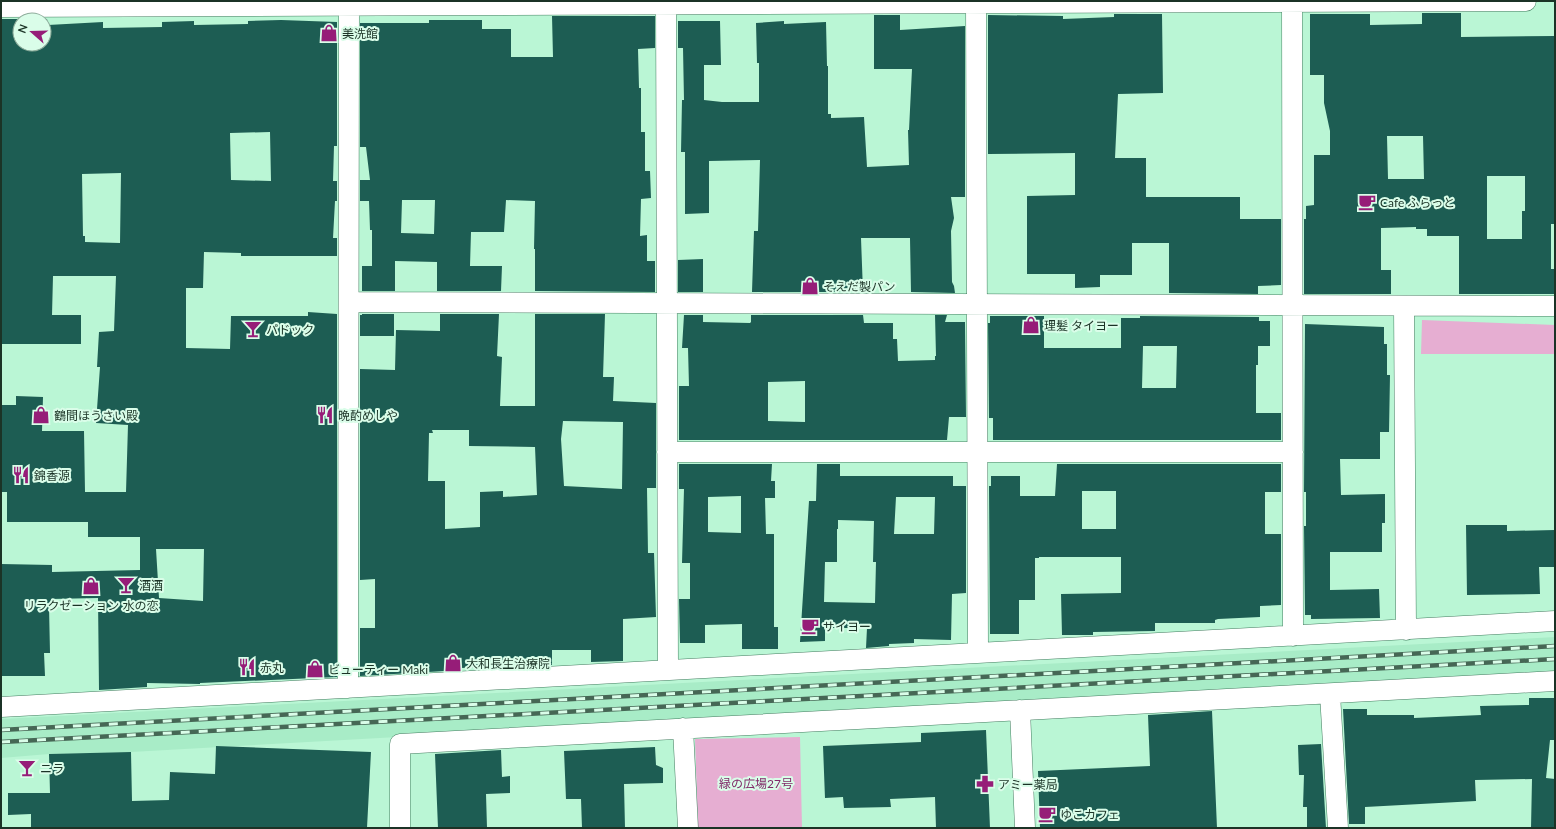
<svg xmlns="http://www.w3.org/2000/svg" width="1556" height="829" font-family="Lato,'Noto Sans JP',sans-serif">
  <rect width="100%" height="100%" fill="#baf6d5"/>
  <path fill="#a8ecc7" d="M1555,637V672L131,752L49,754L1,758V719Z"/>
  <path fill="#e6aed2" d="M1422,320L1555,325V354H1421Z
    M800,737L802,828H698L695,739Z"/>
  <path fill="#1d5d53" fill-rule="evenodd" d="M1422,13H1461V37L1555,36V224H1551V269H1555V294H1459V236H1427V229H1416V227L1381,228V270H1391V294H1304V219H1306V206L1314,205V155H1330V131L1324,103V75H1310V14H1370V25L1422,24ZM1387,136H1423L1424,179H1388ZM1487,176H1525V211H1522V239H1487Z
    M1114,14H1162L1163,93L1118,94L1115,158H1146V197H1240V219H1281V285L1258,286V294L1169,293V243H1132V275H1100V287L1075,288V274H1027V196L1075,195V153L988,154V15L1063,16V19L1114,17Z
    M874,15H900V30L965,26V197H951L954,218L951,231L952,282L954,286L955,293L911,292L910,238H861L863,292H752L754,231H758L760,160L709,161V213L685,214V152H681L682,100H684L683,48H678V21H720L721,65H704V100L722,102H759V63H757L756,23L784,21V24L826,22L827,66H828V114H831V118L864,117L867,167L909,165L908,130H909L912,69H874Z
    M552,16H655V48L638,49L639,88H641V132H645V171H650L651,198L641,199L640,236L647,235V261H655V292L535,291V249H534L535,201L506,200L504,232H471L470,266H502L501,291H437V262L395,261V291H362V266H372V230H370L369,201H360V180H370L366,147H360V23H429V20H482V29H511V57H553ZM402,200H435L434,234L401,233Z
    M1,19H47L48,25L103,22V28L162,27V22L194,21V25L248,24V21L281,20L337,22V146H334L333,181H337V201H335L333,238H337V256H241V253L204,252L203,288H186V348L230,349L231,316H308V312L337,314V677L200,683V684L147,683V687L99,690L98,598L51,599V606H49L50,653H44L45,676H1V564L52,565V572L140,570V537H88V522H7V492H1V405H16V396L43,397L42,431H84L85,492H126L128,425L96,423L100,367H97L99,332L114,331L116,276H53L52,315H81V344H1ZM20,20H44V44H20ZM270,132L271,181L231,180L230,133ZM121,173L120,243L85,242V236H83L82,174ZM156,549H204L203,601L159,598Z
    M703,259V292H678V260Z
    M362,314H394V336H360V315H362Z
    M440,314H499L497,356L502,357L500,406H535V314H605L603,377H614L613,401L656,403V488H647L648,553H654L656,617L623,619V661L591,662V650H552V665L502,664V666L462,668V670L360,676V628H375V579L360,580V369L395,370L396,330L440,331ZM563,421L623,422L622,489L564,486L561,439ZM432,430H469V446L535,447L537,495L503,497V491L480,492V527L445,529V481H428L429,433H433Z
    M684,315H703V322L750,323L751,322V315H863L864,323H893V339H897L898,361L935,360V356H936L935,315H947L945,322H965L966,417H949L947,440H679V386H689L688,348H682ZM805,381V422L768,421V382Z
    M990,316H1044V348H1121V318H1140V316L1259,317V321H1270V346H1258V365H1256V413H1281V440H993V418H989L988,323H990ZM1143,346H1177L1176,388H1142Z
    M1305,324L1384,327V344H1387V375H1390L1389,432H1380V459H1340L1341,495L1385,494V523H1382V552H1330V590L1379,589L1380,618L1311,619V615H1305L1304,526H1306V492H1304Z
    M679,464H772L771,481H775V498H765L766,534H774V627H778V649H742V624L705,625V643H680L679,599H690V563H682L684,489H679ZM741,496V533L708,532V497Z
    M817,464H840V476H953V486H966V593L952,594L951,640L914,639V643L889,644V646L866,648L867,628H825V641L800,642L809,501H816ZM896,497H935L934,534H894ZM838,520L874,521L873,562H876L875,603L824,602L825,562H837V529H838Z
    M1057,464H1281V492H1265V534H1281V605L1260,606V617L1218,619L1215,620V623H1155V631L1093,632V635H1062L1061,594L1121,593V557H1039V558H1035V600H1019V634H990L989,486H991V476H1020V496H1055ZM1082,491H1116V529H1082Z
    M1466,525H1507V531L1555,530V567H1539L1540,594L1467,595Z
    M1529,698H1555V740H1550L1546,778L1555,779V828H1531L1532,779L1475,780L1476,801L1365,807V824H1349L1343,709H1367V715H1414V718L1481,715L1480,706L1529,705Z
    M1212,711L1217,828H1040L1038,771L1150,766L1148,715Z
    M986,730L990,828H936L935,797L890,799L891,807L844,808L843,797L825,798L823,746L921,742V733Z
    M1321,744L1326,828H1307V807H1303L1304,775H1299L1298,745Z
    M216,746L371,752L367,828H31V814L8,815V793H50L49,754L131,752L132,801L169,800L170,772L215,774Z
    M655,747L656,765L663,768V783L624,784L625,828H582L581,799H566L564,751Z
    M501,750L502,777L510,776V793L486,794L487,828H438L435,754Z"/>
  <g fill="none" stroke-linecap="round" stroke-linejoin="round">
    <g stroke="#457e61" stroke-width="21">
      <path id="minor" d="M666,1L668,669
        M976,1L978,653
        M1292,1L1293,636
        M1,7L1526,1
        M349,302L1555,306
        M1404,306L1406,630
        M667,452H1293
        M348,688L349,1
        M1330,694L1338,828
        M1,707L1555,621
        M1020,710L1025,828
        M683,728L688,828
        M400,828V744L1555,681"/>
    </g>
    <use href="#minor" stroke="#fff" stroke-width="20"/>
    <g stroke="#466755" stroke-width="4.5">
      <path id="rail" d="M1,730L1555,646
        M1,742L1555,659"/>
    </g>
    <use href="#rail" stroke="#dafde9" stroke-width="3" stroke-dasharray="9" stroke-linecap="butt"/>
  </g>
  <defs>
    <g id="shop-bare" transform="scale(1.38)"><path d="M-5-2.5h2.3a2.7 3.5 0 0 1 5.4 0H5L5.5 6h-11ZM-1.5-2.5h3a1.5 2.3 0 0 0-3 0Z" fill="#961d78" stroke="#dafde9" stroke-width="2.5" paint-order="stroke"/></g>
    <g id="cafe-bare" transform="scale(1.38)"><path d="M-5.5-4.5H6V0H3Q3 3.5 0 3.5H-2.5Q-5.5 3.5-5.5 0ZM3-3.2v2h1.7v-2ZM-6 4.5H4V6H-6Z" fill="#961d78" stroke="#dafde9" stroke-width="2.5" paint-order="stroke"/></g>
    <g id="bar-bare" transform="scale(1.38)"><path d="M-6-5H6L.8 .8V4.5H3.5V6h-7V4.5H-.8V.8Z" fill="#961d78" stroke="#dafde9" stroke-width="2.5" paint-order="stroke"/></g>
    <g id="restaurant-bare" transform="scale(1.38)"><path d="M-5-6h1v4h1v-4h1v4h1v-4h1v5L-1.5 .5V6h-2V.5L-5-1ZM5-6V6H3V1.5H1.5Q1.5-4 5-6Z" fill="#961d78" stroke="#dafde9" stroke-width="2.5" paint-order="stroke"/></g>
    <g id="pharmacy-bare" transform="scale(1.38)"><path d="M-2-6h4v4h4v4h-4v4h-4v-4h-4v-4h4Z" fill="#961d78" stroke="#dafde9" stroke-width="2.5" paint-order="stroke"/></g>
  </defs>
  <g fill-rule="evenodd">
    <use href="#shop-bare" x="329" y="33"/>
    <use href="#cafe-bare" x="1367" y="202"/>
    <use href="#shop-bare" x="810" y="286"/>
    <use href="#shop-bare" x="1031" y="325"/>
    <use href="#bar-bare" x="253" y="329"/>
    <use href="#shop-bare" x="41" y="415"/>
    <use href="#restaurant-bare" x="325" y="415"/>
    <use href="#restaurant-bare" x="21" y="475"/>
    <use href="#bar-bare" x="126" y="585"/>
    <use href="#shop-bare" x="91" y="586"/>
    <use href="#cafe-bare" x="810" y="626"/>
    <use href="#shop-bare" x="453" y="663"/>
    <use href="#restaurant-bare" x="247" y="667"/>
    <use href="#shop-bare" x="315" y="669"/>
    <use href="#bar-bare" x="27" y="768"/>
    <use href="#pharmacy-bare" x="985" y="784"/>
    <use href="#cafe-bare" x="1047" y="814"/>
  </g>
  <g text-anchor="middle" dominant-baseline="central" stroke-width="4" stroke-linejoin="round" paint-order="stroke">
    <g font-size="12" fill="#1b3326" stroke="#dafde9" text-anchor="start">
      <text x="342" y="33">美洗館</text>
      <text x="1380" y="202">Cafe ふらっと</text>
      <text x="823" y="286">そえだ製パン</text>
      <text x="1044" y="325">理髪 タイヨー</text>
      <text x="266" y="329">パドック</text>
      <text x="54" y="415">鶴間ほうさい殿</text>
      <text x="338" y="415">晩酌めしや</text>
      <text x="34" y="475">錦香源</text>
      <text x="139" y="585">酒酒</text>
      <text x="91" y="605" text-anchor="middle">リラクゼーション 水の恋</text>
      <text x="823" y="626">サイヨー</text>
      <text x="466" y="663">大和長生治療院</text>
      <text x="260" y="667">赤丸</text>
      <text x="328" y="669">ビューティー Maki</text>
      <text x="40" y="768">ニラ</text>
      <text x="998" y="784">アミー薬局</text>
      <text x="1060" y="814">ゆこカフェ</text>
    </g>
    <g font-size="12" fill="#812a69" stroke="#dafde9">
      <text x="756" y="783">緑の広場27号</text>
    </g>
  </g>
  <rect width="1556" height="829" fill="none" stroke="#1b3326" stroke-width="4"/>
  <g transform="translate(32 32) rotate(290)"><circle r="19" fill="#dafde9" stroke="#8eac9b"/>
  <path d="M0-3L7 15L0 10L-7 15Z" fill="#961d78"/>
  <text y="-6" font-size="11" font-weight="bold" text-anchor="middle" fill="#1b3326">N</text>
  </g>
</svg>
